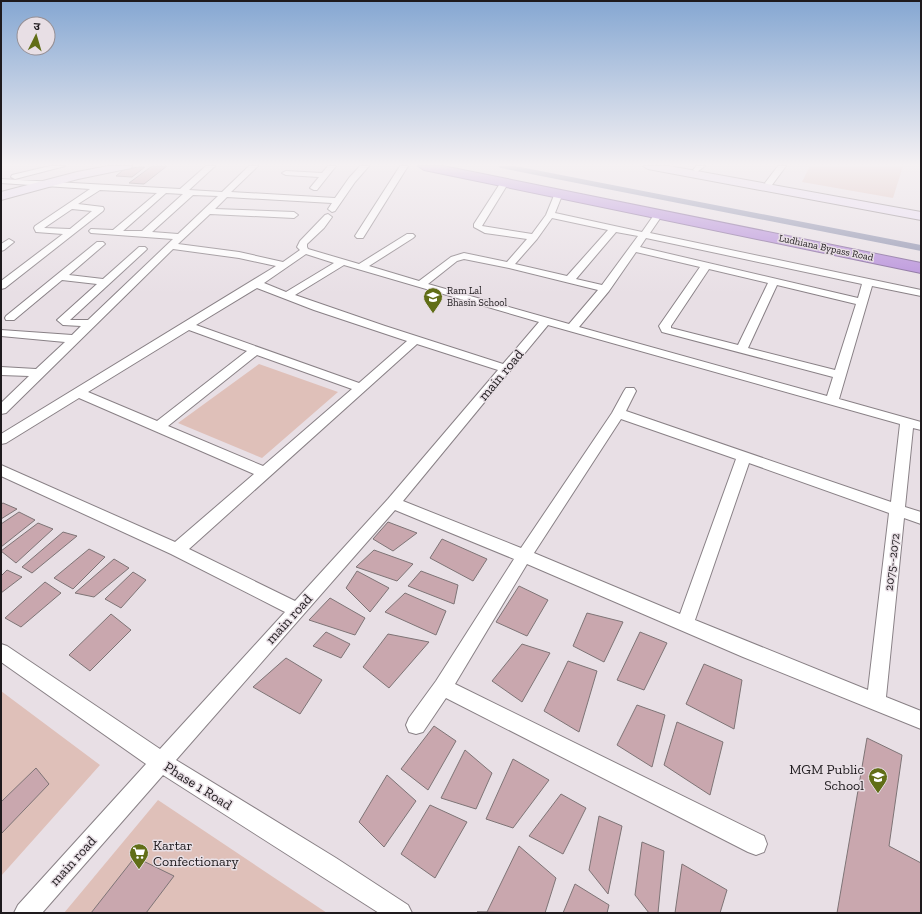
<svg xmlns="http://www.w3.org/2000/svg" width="922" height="914" font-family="'Zilla Slab','Noto Sans Devanagari',serif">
  <rect width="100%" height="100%" fill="#e8dfe5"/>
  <path fill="#dfc0b9" d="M810,166H903L893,198L802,182Z
    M259,364L338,392L262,458L178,423Z
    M1,691L100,765L1,876Z
    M158,800L327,913H64Z"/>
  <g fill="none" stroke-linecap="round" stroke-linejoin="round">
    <path fill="#9194b0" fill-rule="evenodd" d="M497,166H515L921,245V251L501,168Z"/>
  </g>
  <path fill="#c9a7ae" stroke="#7e7476" d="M152,166H167L144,184L129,183Z
    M138,167H145L132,177L116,176L123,170Z
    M3,503L17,509L1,519V504Z
    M19,512L35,520L1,547V524Z
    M388,522L417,533L393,551L373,539Z
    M38,523L53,529L16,563L1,551Z
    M63,532L77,536L32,573L22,567Z
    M442,539L487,559L473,581L430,558Z
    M89,549L105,557L73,589L54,578Z
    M374,550L413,564L397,581L356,567Z
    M114,559L129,568L94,597L75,593Z
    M7,570L22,577L1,593V576Z
    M357,571L389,588L370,612L346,588Z
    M421,571L458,585L454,604L408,586Z
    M133,572L146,580L121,608L105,599Z
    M45,582L61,593L21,627L5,618Z
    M519,586L548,600L527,636L496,622Z
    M405,593L446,611L436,635L385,612Z
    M330,598L365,618L355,635L309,620Z
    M587,613L623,622L604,662L573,646Z
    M111,614L131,630L90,671L69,655Z
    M326,632L350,644L341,658L313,646Z
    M640,632L667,643L644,690L617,680Z
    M388,634L429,642L389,688L363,667Z
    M522,644L550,653L522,702L492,681Z
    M286,658L322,680L300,714L253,687Z
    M568,661L597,671L579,732L544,711Z
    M704,664L742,680L734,729L686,704Z
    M637,705L665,715L652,767L617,745Z
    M677,722L723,742L710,795L664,765Z
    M434,726L456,741L428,790L401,769Z
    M867,738L902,755L889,846L921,863V913H837Z
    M465,750L492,773L476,809L441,798Z
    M513,759L549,780L513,828L486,819Z
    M36,768L49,784L1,834V802Z
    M387,775L416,801L384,847L359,822Z
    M561,794L586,808L563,854L529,836Z
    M430,805L467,822L435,878L401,854Z
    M599,816L622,826L608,894L589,870Z
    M642,842L664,851L658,913H649L635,895Z
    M519,846L556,878L545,913L477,912H487Z
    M135,857L174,876L146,913H91Z
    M682,864L727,890L720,913H675Z
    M575,884L609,905L607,913H563Z"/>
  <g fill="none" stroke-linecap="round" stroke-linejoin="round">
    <g stroke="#898186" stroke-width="2">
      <path id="street" d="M50,166H65L15,179L11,177L12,175Z
        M206,166H215L189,190L222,192L249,166H258L231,192L335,198L349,178L360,166H369L355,182L335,211L332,212L328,209L332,203L227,197L215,209L294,212L298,215L294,218L210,214L178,244L239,252L283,262L300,250L297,247L300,241L325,215L328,214L332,217L324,228L307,244V247L308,249L359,264L407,234H413L415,236L413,238L369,266L419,281L451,257L464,253L507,262L527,239L485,233L474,227V224L501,182L505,180L509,182L482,226L532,234L546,215L555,193L559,191L563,193L555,213L642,232L656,212L659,211L663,214L650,233L921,290V296L872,286L839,399L921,422V430L913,428L905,507L921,512V524L904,518L886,697L921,711V729L743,657L527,564L455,684L764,836L767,844L764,852L756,855L748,852L446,698L423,732L416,734L409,732L406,725L409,718L436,681L514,559L395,510L176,760L336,858L408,905L412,913H379L163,775L42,913H14L18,905L146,764L1,662V644L7,646L160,749L285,612L171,554L1,476V465L175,542L254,474L79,398L6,443L1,444V434L276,266L239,258L173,249L6,413L1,414V403L29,376L1,375V367L36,369L65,342L1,336V330L72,335L81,326L63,325L57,320L97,284L62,280L14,320H6L5,318L6,316L97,242H103L105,244L69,275L103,279L139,247H145L147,249L145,251L70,320H88L173,239L91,233L89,231L91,229L113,230L157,193L100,190L78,204L103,207L104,209L103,211L5,288L1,289V281L63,234L36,232L34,228L35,226L90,189L1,183V179L180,189ZM166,193L183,194L142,231H123ZM193,195L218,196L178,234L152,232ZM72,209L92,211L70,229L44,228ZM552,218L608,230L567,276L515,264L537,239ZM616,232L638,236L602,285L576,279ZM646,238L862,284L858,298L640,247ZM636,252L700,267L659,326L662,332L833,377L827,396L579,327L609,291ZM306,254L334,263L286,292L264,283ZM464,259L509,268L598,290L569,324L428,284L457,261ZM344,265L539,322L503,364L385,326L295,295ZM709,269L768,283L738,345L671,328V326ZM777,285L856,304L835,370L748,348ZM257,288L314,310L407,341L359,383L196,325ZM548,325L900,424L891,502L626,411L636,391L634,388H626L624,391L612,413L521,548L403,501ZM189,330L247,351L157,421L88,392ZM417,344L498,370L388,499L295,601L189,549ZM257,355L352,389L263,466L168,426ZM621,419L736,459L680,614L534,553ZM749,463L889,513L868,690L695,620Z
        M328,166H336L317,190H314L310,188L319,177L286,175L282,173L286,171L322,173Z
        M400,166H408L363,238H357L355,236Z
        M696,166H705L697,172L693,170Z
        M778,166H786L772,185H766L765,183Z
        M9,239L14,242L4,250L1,251V244Z"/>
    </g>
    <g stroke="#898186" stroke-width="2">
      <path id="secondary" d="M108,166H132L131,168L78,179L1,200V192L77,172Z
        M643,166H669L921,212V220L648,169Z"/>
    </g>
    <g stroke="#816598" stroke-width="2">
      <path id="highway" d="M418,166H443L921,263V273L424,170Z"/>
    </g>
    <use href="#street" fill="#fff" fill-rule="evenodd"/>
    <use href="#secondary" fill="#e9ddf4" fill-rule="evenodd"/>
    <use href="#highway" fill="#b68eda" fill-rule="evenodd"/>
  </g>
  <linearGradient id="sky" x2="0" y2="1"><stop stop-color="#85a7d2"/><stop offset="0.56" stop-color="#f5f1f3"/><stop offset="1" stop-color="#f5f1f3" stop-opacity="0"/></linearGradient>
  <rect width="922" height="294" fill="url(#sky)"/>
  <defs>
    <g id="school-pin" transform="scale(1)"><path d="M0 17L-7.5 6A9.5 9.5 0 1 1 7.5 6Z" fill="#616e17" stroke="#e8dfe5"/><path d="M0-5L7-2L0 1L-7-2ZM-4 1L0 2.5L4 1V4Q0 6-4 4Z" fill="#fff"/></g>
    <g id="supermarket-pin" transform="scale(1)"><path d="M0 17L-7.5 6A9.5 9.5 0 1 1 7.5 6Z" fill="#616e17" stroke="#e8dfe5"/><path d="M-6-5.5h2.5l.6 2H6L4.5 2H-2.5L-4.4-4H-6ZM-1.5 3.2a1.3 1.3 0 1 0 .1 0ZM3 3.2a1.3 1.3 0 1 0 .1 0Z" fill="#fff"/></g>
  </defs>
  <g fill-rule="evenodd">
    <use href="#school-pin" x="433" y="297"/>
    <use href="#school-pin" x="878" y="777"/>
    <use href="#supermarket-pin" x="139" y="853"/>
  </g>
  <g text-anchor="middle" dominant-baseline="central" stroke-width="3" stroke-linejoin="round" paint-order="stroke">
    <g font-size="10" fill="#1e1a1d" stroke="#e8dfe5">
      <text transform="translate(826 248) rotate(12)">Ludhiana Bypass Road</text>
    </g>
    <g font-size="10" fill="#1e1a1d" stroke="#e8dfe5" text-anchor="start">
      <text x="447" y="291">Ram Lal<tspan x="447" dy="12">Bhasin School</tspan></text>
    </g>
    <g font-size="12" fill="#1e1a1d" stroke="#e8dfe5">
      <text transform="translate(892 562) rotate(-83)">2075--2072</text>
    </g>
    <g font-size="14" fill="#1e1a1d" stroke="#e8dfe5">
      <text transform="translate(501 375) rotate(-50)">main road</text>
      <text transform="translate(289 619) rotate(-48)">main road</text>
      <text transform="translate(198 786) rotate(32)">Phase 1 Road</text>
      <text transform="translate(73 861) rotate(-48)">main road</text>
    </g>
    <g font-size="14" fill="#1e1a1d" stroke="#e8dfe5" text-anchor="end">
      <text x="864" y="769">MGM Public<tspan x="864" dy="16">School</tspan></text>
      <text x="153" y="845" text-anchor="start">Kartar<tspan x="153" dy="16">Confectionary</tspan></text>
    </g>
  </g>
  <rect width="922" height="914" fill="none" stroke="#1e1a1d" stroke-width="4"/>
  <g transform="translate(36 36) rotate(5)"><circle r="19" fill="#e8dfe5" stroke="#979095"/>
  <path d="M0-3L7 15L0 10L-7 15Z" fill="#616e17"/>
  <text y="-6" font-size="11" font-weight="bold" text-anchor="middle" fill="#1e1a1d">उ</text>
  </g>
</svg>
